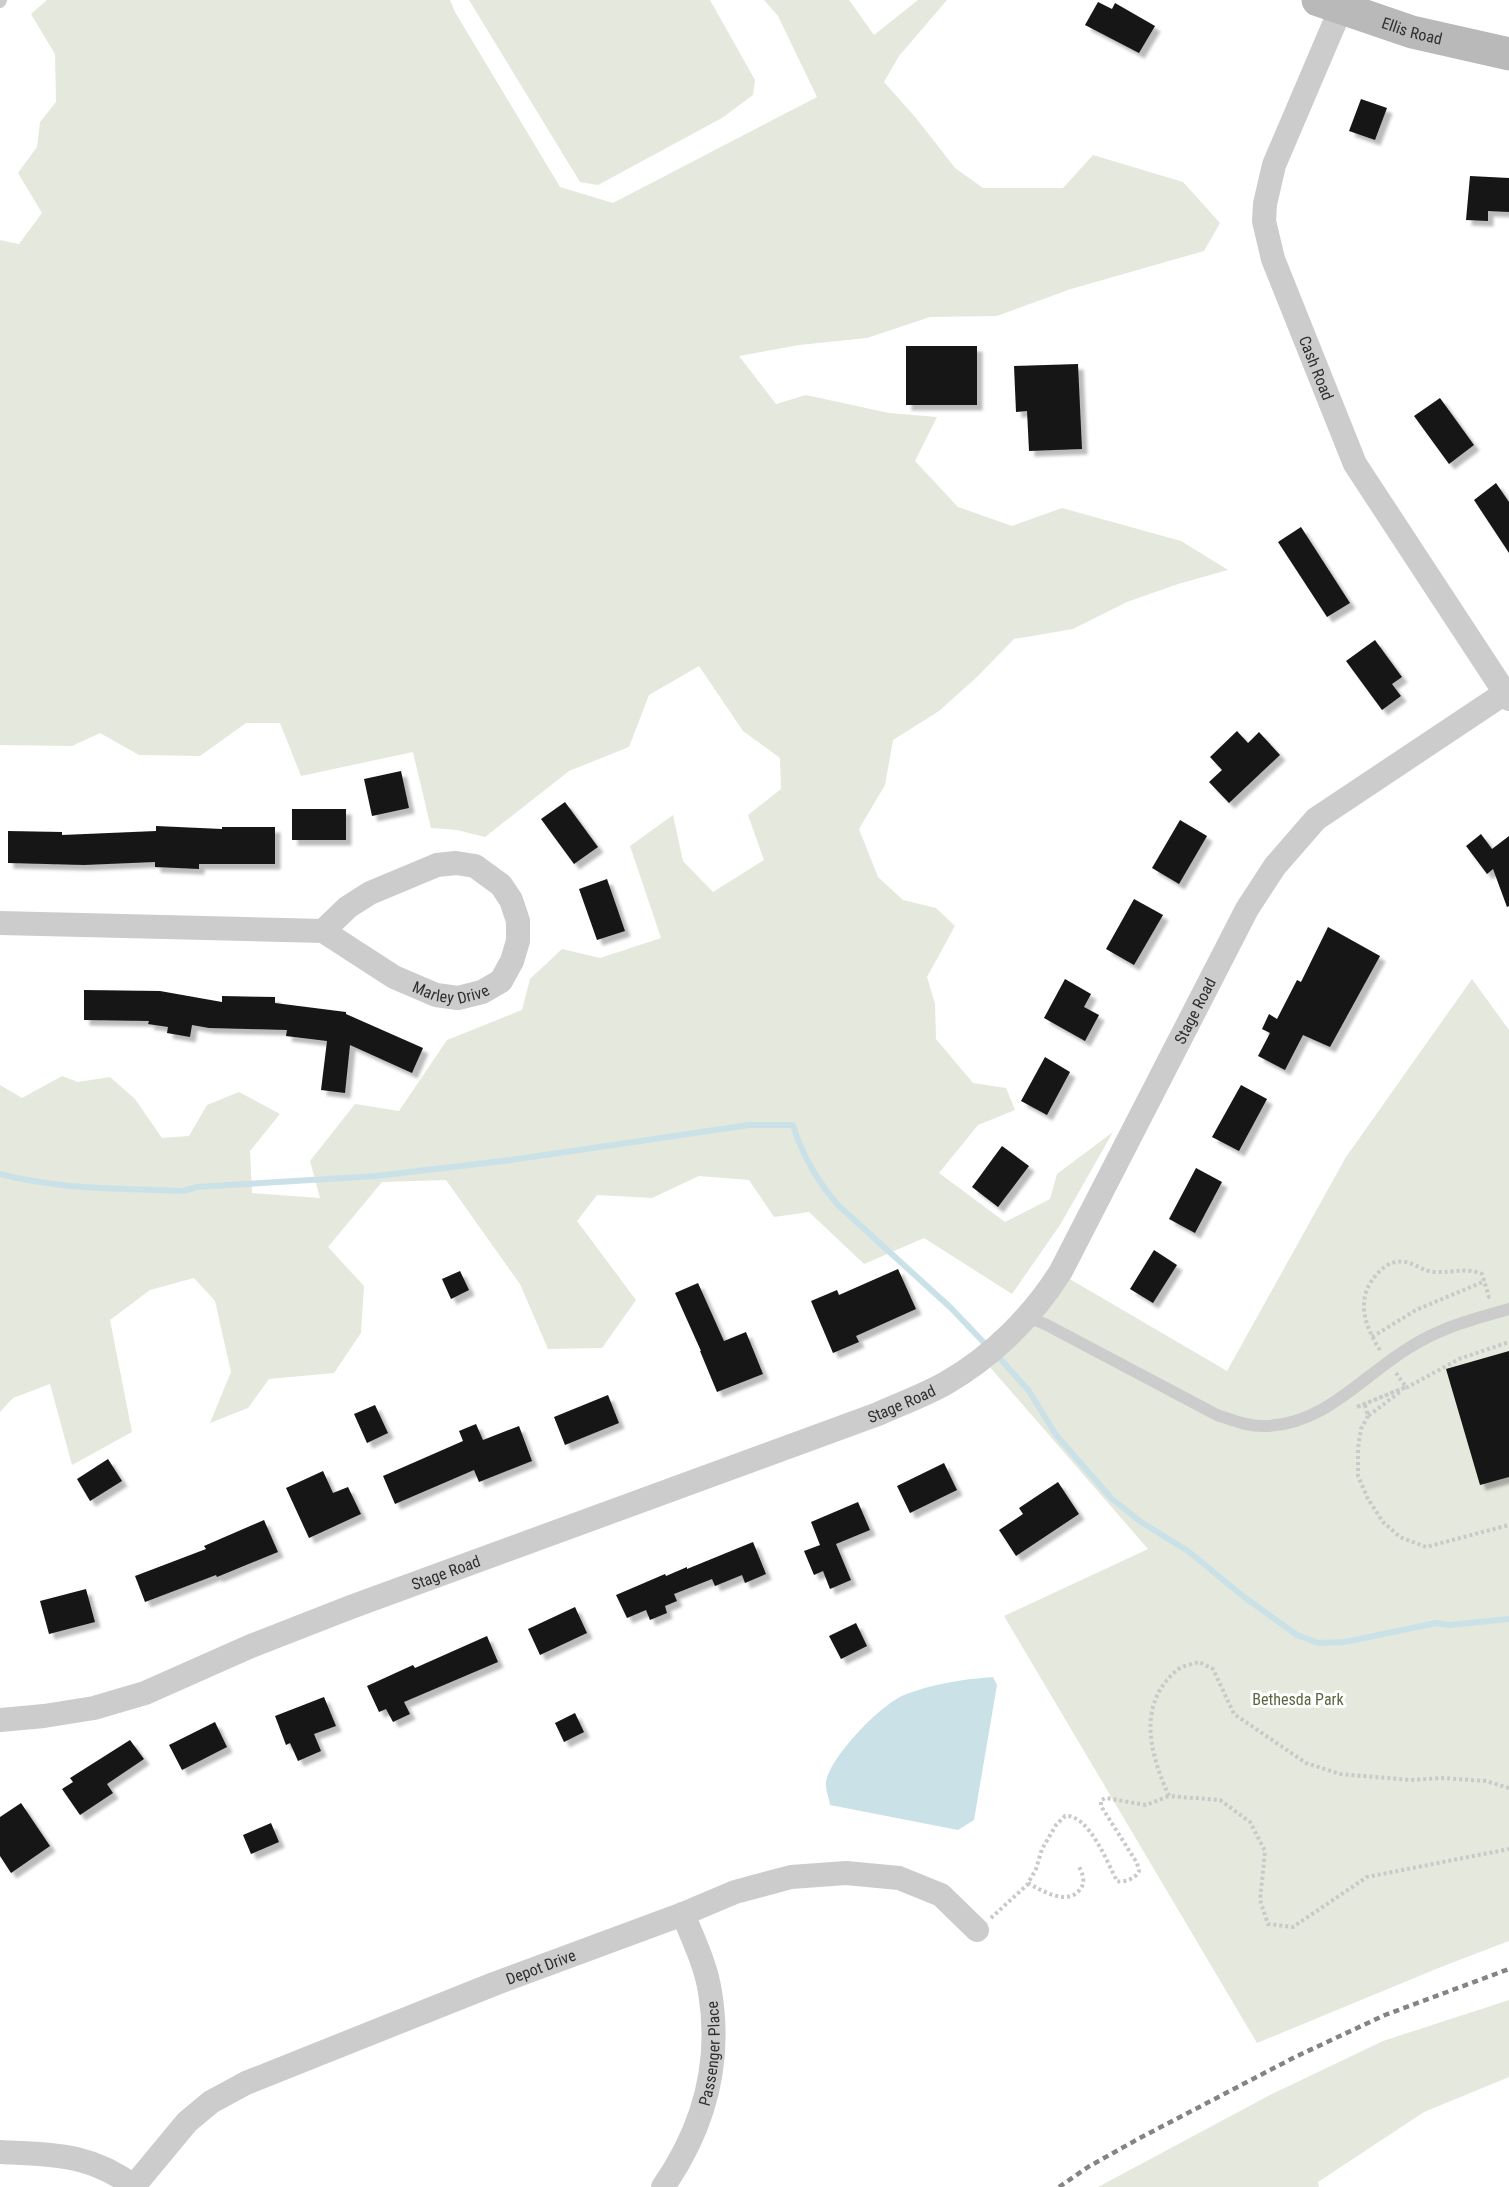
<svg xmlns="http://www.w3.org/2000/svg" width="1509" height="2187" font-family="'Roboto Condensed',sans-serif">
  <defs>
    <filter id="shadow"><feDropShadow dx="5.5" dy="5.5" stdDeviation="1.5" flood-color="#0004"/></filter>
  </defs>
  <rect width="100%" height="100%" fill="#fff"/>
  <path fill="#e5e8dc" d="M47,0H450L455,12L560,187L613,203L817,97L778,16L764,0H849L874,35L918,0H947L899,56L884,82L916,118L955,168L983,188H1063L1093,155L1183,182L1220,223L1204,251L1071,289L997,316L930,317L867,338L799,345L739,356L776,404L806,395L889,413L937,417L915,461L958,507L1012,526L1062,508L1181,541L1228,570L1178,584L1127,602L1073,629L1014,639L978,676L939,711L893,740L885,785L859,829L878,877L903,900L936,908L955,926L927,977L935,1004L936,1039L973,1083L1006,1088L1015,1110L978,1125L939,1173L1005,1222L1050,1199L1057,1174L1113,1132L1060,1225L1012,1294L924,1238L864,1264L809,1212L774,1217L749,1180L699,1176L652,1198L597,1195L577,1221L636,1300L602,1348L548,1349L520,1284L446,1180L382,1182L328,1247L364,1286L361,1333L334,1373L269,1379L248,1408L210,1423L231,1372L215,1301L194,1278L150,1290L110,1320L132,1432L72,1465L50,1384L13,1398L0,1412V1085L22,1098L62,1076L78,1082L110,1077L135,1099L162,1138L189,1136L207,1105L239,1092L280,1114L250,1151L252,1193L320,1198L310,1161L355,1104L399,1111L447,1040L522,1010L530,979L562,949L600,958L661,938L630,846L673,815L683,861L713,892L764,860L748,815L781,789L780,758L743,731L699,666L649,695L629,747L569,771L485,837L457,830L431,828L413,752L301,776L280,723H246L200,756L139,755L100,733L72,746L0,745V240L19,244L42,213L18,173L37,147L40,122L56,102L55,54L31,14Z
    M469,0H710L755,80L753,95L722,118L598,185L580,182Z
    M1472,979L1509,1030V1941L1441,1967L1257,2043L1004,1616L1148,1549L989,1366L1068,1278L1227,1371L1346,1157Z
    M1509,2000V2077L1424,2112L1318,2182L1319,2187H1098L1270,2095L1383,2041Z"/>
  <path fill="#cae2e7" d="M993,1677L997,1685L974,1820L958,1830L830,1805C829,1798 825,1789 826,1782C830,1757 880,1705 904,1695C932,1684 963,1679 993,1677Z"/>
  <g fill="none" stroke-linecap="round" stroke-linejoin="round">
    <path stroke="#cae2e7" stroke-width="6" d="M0,1174C60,1190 121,1188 183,1191L197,1187L376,1176L511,1160L749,1125H793C801,1153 819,1184 839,1206L951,1308L988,1347
      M996,1354L1029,1391L1056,1435L1112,1499L1141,1522L1188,1551L1244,1597L1297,1635L1318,1643L1345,1642L1436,1623L1449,1625L1509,1619"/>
  </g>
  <path fill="#161616" filter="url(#shadow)" d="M1098,2L1112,9L1115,3L1155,26L1139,53L1085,25Z
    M1361,99L1387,108L1375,140L1349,131Z
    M1470,176L1509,178V212L1488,211V221L1466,220Z
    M906,346H977V405H906Z
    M1078,364L1082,449L1029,451L1027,411L1016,412L1014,366Z
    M1440,398L1474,445L1449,464L1414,416Z
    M1496,483L1509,502V553L1474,500Z
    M1301,527L1350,603L1327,617L1278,542Z
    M1375,640L1402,677L1392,684L1401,696L1382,710L1346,661Z
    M1237,731L1248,743L1259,732L1280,755L1229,803L1209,782L1222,770L1210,757Z
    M401,771L409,808L372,816L364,779Z
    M565,802L598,847L574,864L541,819Z
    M292,809H346V840H292Z
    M1180,820L1207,836L1179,884L1152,868Z
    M156,826L222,829V827H275V864H199V869L155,867V862L84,865L8,863V831L62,832V835L156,831Z
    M1481,834L1492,849L1509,836V906L1507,907L1493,869L1487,874L1466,846Z
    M607,879L625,931L597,940L579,889Z
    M1134,899L1163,915L1134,965L1106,949Z
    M1328,927L1380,956L1330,1047L1303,1035L1285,1070L1258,1056L1270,1033L1262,1029L1269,1014L1277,1019L1297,980L1301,982Z
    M1065,979L1091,994L1084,1007L1099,1015L1085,1041L1044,1018Z
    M84,990L160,991L222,1002V996L275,997V1003L346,1012V1014L423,1048L412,1073L350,1045L345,1093L321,1090L327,1041L286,1036L287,1030L209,1028L192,1025L190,1037L167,1033L168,1027L148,1024L149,1021L84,1020Z
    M1045,1057L1070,1072L1047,1115L1021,1101Z
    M1241,1085L1267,1099L1239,1151L1212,1137Z
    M1002,1146L1029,1166L998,1207L972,1187Z
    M1196,1168L1222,1182L1195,1233L1169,1219Z
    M1154,1250L1177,1265L1153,1303L1130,1289Z
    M898,1269L916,1309L856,1336L859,1342L833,1353L811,1301L837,1290L839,1295Z
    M460,1271L469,1290L451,1299L442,1279Z
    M698,1283L724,1341L746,1332L763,1374L717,1392L700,1351H701L675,1293Z
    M1509,1351V1477L1480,1485L1446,1369Z
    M608,1395L619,1423L565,1445L554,1417Z
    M375,1405L388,1433L367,1443L354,1414Z
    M476,1424L483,1440L519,1426L532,1461L479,1482L474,1470L395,1504L383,1476L463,1441L459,1431Z
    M108,1459L122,1481L90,1501L77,1479Z
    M944,1463L957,1490L910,1513L897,1486Z
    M323,1471L333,1493L348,1487L361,1514L309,1538L286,1488Z
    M1058,1482L1079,1514L1016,1556L999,1530L1023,1514L1019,1508Z
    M858,1502L870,1530L836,1544L851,1580L830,1589L823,1571L814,1575L804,1551L820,1545L811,1522Z
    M264,1520L278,1552L217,1577L216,1575L145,1602L135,1576L206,1549L204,1546Z
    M753,1542L766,1574L745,1583L742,1575L715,1586L712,1579L674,1594L677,1601L665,1606L667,1613L650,1620L646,1610L627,1618L616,1595L665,1574L666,1576L687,1567V1569Z
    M86,1589L95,1622L49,1634L40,1601Z
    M575,1607L587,1633L540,1655L528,1629Z
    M856,1623L867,1646L841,1659L829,1636Z
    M487,1636L498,1662L404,1702L410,1714L393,1722L386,1709L379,1712L367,1686L413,1665L415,1668Z
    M324,1697L336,1726L314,1734L321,1751L298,1761L290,1743L286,1745L275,1716Z
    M575,1713L584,1732L564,1742L555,1723Z
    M215,1722L227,1747L182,1770L169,1745Z
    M130,1740L144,1759L107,1784L113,1793L80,1815L62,1789L73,1782L70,1778Z
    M21,1803L50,1846L11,1873L0,1856V1817Z
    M271,1823L279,1842L251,1854L243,1835Z"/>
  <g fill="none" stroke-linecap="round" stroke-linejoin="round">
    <path stroke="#c9c9c9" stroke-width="4" stroke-dasharray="3 3" stroke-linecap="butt" d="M1372,1337L1416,1310L1485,1281
      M1380,1350C1364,1325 1355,1298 1377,1274C1382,1268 1389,1263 1396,1262C1411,1259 1422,1272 1436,1272C1454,1273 1464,1267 1482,1274L1489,1297H1492
      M1396,1373L1406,1387
      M1406,1388L1459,1359L1509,1342
      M1365,1405L1368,1416L1400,1392
      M1357,1407L1406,1387L1357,1407
      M1368,1416L1361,1429L1358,1448V1476L1368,1499L1383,1522L1400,1537L1426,1547L1509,1525
      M1509,1788L1486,1781L1442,1778L1411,1780L1340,1774L1306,1763L1234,1714L1213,1669L1199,1662C1192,1664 1182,1666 1177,1670C1136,1705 1150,1754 1169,1796L1220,1800L1250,1822L1265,1851L1260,1900L1268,1924L1293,1927L1367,1877L1509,1849
      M1028,1883C1042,1891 1069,1907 1081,1888C1086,1881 1082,1872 1078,1865
      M991,1918L1027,1885L1036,1869L1042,1849L1056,1825L1065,1816C1089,1814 1108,1864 1117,1881C1125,1883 1136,1878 1139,1871L1137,1863L1101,1806V1800L1106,1798L1146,1805L1169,1796"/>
    <path stroke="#ccc" stroke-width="12" d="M0,2L1,0
      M1027,1317L1045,1324L1217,1415C1232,1420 1249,1427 1266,1426C1323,1425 1362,1377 1407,1349C1441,1327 1471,1320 1509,1309"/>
    <g stroke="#ccc" stroke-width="24">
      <path id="s1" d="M1341,8L1274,165L1265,204L1264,221L1273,259L1355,464L1509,699"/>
      <path id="s2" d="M0,923L323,931L394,977L436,995L458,998L482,992L501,981L512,961L518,941V921L511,900L501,885L475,866L456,863L437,865L370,893L348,907L323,931"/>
      <path id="s3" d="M0,1720L44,1716L94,1708L145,1693L251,1646L351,1607L878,1414C900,1404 925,1395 946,1383C993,1356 1033,1316 1061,1271L1247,909L1275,866L1316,819L1505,693"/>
      <path d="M0,2152C54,2155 89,2153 135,2187"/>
      <path id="s4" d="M134,2186L187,2122L211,2102L246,2083L494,1984L683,1914L735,1892L791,1877L846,1873L899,1878L941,1895L977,1930"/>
      <path id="s5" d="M663,2187C704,2128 722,2064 710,1992C706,1965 693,1939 683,1914"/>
    </g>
    <path stroke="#b9b9b9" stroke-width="33" id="s6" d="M1318,0L1412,32L1509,54"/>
    <path stroke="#848484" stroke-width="4.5" stroke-dasharray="6 4.5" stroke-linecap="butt" d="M1059,2187L1088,2167L1138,2139L1295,2057L1385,2015L1509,1969"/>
  </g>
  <g text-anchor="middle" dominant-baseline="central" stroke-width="6" stroke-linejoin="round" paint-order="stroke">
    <g font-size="16" fill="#2f2f2f" stroke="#fff">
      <text stroke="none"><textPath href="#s6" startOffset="99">Ellis Road</textPath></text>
      <text stroke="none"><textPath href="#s1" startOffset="384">Cash Road</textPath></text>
      <text stroke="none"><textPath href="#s2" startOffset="468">Marley Drive</textPath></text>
      <text stroke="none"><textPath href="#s3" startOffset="1462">Stage Road</textPath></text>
      <text stroke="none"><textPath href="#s3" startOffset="958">Stage Road</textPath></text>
      <text stroke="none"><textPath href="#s3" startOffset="472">Stage Road</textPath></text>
      <text stroke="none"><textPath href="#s4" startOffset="471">Depot Drive</textPath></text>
      <text stroke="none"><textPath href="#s5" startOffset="144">Passenger Place</textPath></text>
    </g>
    <g font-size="16" fill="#5b6741" stroke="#fff">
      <text x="1298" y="1699">Bethesda Park</text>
    </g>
  </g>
</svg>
